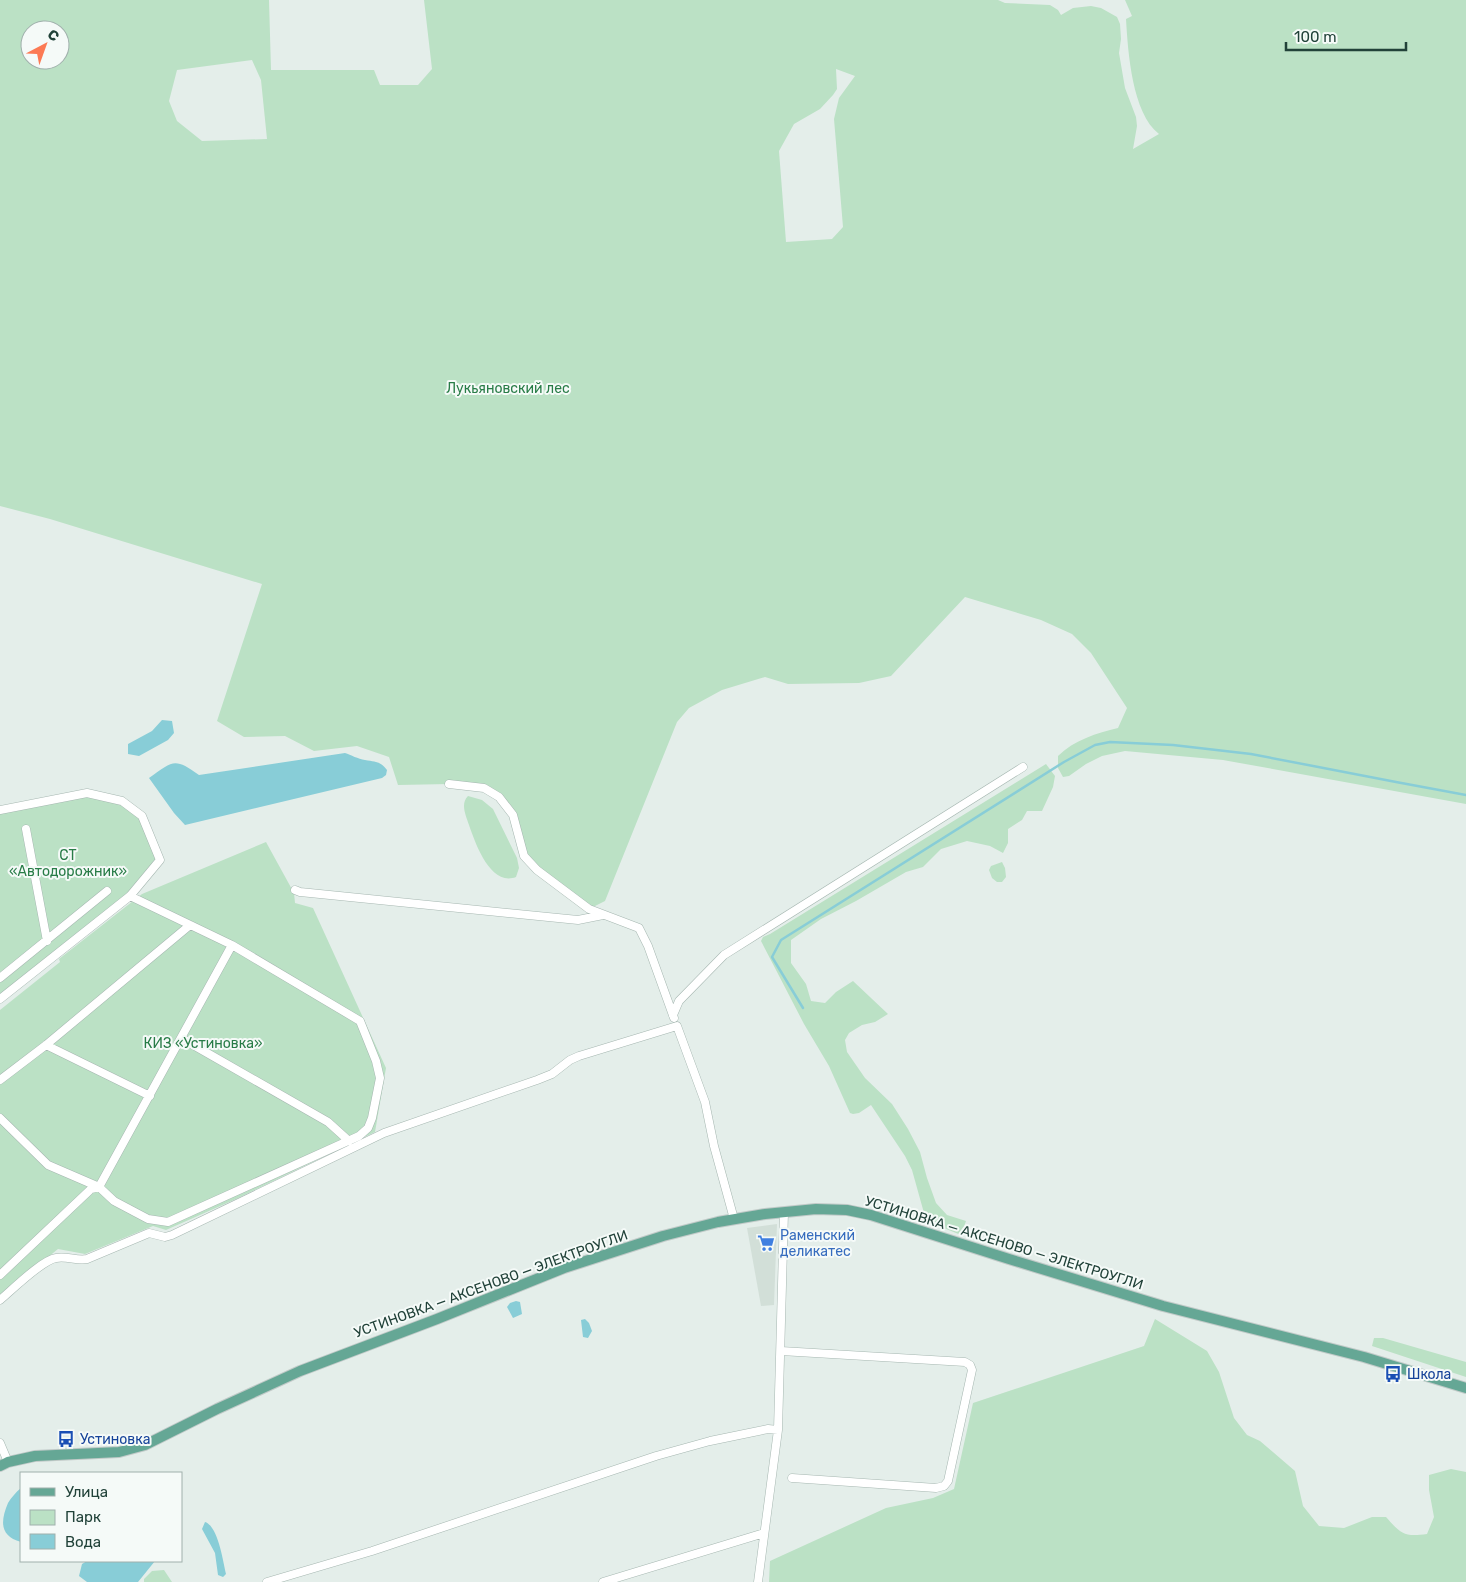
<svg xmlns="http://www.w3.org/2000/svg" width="1466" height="1582" font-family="Rubik,sans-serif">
  <rect width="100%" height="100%" fill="#e4eeea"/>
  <path fill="#d2dfd8" d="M777,1224L774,1305L761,1306L747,1228Z"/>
  <path fill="#bbe1c5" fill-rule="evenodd" d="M0,0H269L271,70H374L380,85H418L432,69L424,0H998L1005,3L1050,5L1058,10L1061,15L1073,8L1091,6L1101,8L1117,17L1120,24L1121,39L1119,53L1125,88L1136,117L1137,126L1133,149L1159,134C1132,113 1128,52 1126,19L1132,16L1125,0H1466V804L1223,760L1125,751L1102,756L1086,764L1069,776L1063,777L1058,768V756C1074,740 1097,733 1118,728L1127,708L1091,653L1072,634L1041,620L965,597L891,676L859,683L788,684L765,677L722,690L689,708L677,722L605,901L589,909L524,856L513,815L484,788L449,784L398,785L389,757L357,746L314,751L285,736L244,737L217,721L262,584L50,519L0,506ZM30,30H60V60H30ZM252,60L261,80L267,139L202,141L177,121L169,101L177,70ZM836,69L855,76L839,98L834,119L843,227L832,239L786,242L779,151L794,124L820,109L833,95L837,89Z
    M1046,764L1055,776L1053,787L1042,811H1027L1022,820L1008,829V843L1003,853L990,846L967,841L941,849L923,867L906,872L856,901L821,919L791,940V963L806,984L811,1001L825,1003L836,992L853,981L888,1014L875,1022L862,1025L849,1033L845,1040L847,1052L865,1078L892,1104L908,1129L920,1152L927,1178L936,1203L947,1215L966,1221L961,1235L929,1222L924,1213L912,1170L905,1156L871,1105L859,1113L853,1114L850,1113L829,1066L804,1024L761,941L763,937L770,934Z
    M87,793L122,801L142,816L160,860L130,896L0,999V811Z
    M468,796L482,800L493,809L517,858L519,868L516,877C490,887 475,842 469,825C467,819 464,812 464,806C464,802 465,799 468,796Z
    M266,842L294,893L295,903L313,908L386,1068L375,1132L236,1199L166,1230L153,1226L85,1254L58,1249L0,1296V1010L60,962L59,959L142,894Z
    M1002,862L1005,868L1006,877L1002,882H997L992,878L989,870L991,866Z
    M1155,1319L1207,1351L1219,1372L1234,1418L1247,1435L1260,1441L1295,1471L1303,1506L1319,1526L1344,1528L1372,1517H1386C1401,1534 1404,1537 1427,1534L1434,1517L1429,1490V1475L1451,1469L1466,1472V1582H769L770,1561L886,1508L933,1498L954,1489L973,1403L1144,1346Z
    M1374,1338H1383L1466,1362V1377L1372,1346Z
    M164,1570L172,1582H144V1579L152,1571Z"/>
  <path fill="#88cdd7" d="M162,720L172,721L174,733L168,740L139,756L128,754V744L152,731Z
    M345,753C351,755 358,759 365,760C376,762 380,761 387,770L386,775L382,778L185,825L174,813L149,778C173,761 174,757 199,775Z
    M516,1301L520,1302L522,1314L513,1318L507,1307L510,1303Z
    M585,1319L589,1323L592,1331L588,1338L583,1337L581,1320Z
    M21,1488V1542C0,1536 0,1522 8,1503C11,1498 16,1492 21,1488Z
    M205,1522C218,1526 223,1561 226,1574L223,1577L218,1575L215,1553L202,1529Z
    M87,1561H155L138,1582H87L79,1576L82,1564Z"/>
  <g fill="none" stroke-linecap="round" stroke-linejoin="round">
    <path stroke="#88cdd7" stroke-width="2.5" d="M803,1008L772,957L781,940L1064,762L1095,745L1110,742L1173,745L1251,754L1396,782L1466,795"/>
    <g stroke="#a6b7b1" stroke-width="9">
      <path id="minor" d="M449,784L484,788L499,797L513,815L524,856L537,870L589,909L639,928L648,946L674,1018
        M0,810L87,793L122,801L142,816L160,860L130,896L0,999
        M26,829L47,941
        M295,890L300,892L578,920L603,915
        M0,978L107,891
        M673,1015L679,1001L724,955L1023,767
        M181,1038L328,1122L349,1141
        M46,1045L150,1096
        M0,1080L46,1045L190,925
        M0,1118L48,1165L99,1187L114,1201L148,1219L168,1222L359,1136L368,1128L372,1118L380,1078L376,1061L360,1021L232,945L130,896
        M0,1275L91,1189L99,1187L232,945
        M0,1300C12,1290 42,1260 56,1258C67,1256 77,1261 87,1259L149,1233L165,1237L172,1235L384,1133L537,1080L552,1074L570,1060L579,1056L677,1026L705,1102L714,1146L734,1219
        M781,1351L965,1362L970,1365L972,1370L948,1481L944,1486L936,1488L792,1478
        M0,1443L8,1462
        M267,1582L372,1551L656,1456L710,1441L768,1429L778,1430
        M603,1582L764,1533
        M758,1582L778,1430L784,1212"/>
    </g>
    <g stroke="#c1cac8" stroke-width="12">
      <path id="major" d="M0,1466L8,1462L35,1456L119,1452L145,1445L217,1409L300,1371L437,1319L564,1268L663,1236L718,1222L765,1214L816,1209L847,1210L871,1215L1009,1259L1163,1306L1364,1357L1466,1388"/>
    </g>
    <use href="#minor" stroke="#fff" stroke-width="8"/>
    <use href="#major" stroke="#65a795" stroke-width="10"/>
  </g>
  <defs>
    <g id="supermarket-bare" transform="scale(1.35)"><path d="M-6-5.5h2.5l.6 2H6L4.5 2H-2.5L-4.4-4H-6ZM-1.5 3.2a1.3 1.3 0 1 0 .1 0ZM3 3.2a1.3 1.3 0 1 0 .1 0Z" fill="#3f7fe0" stroke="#f5faf8" stroke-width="2.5" paint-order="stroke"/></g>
    <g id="bus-bare" transform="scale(1.35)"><path d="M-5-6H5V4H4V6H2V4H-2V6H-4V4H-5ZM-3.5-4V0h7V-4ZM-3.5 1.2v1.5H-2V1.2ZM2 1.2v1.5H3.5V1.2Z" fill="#1a4fb4" stroke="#f5faf8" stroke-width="2.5" paint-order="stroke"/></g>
  </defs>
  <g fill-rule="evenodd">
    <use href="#supermarket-bare" x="766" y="1243"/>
    <use href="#bus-bare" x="1393" y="1374"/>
    <use href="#bus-bare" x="66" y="1439"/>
  </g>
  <g text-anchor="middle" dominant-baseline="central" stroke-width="4" stroke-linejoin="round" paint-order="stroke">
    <g font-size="14" fill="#287c47" stroke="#f5faf8">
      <text x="508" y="388">Лукьяновский лес</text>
      <text x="68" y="855">СТ<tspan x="68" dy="16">«Автодорожник»</tspan></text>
      <text x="203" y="1043">КИЗ «Устиновка»</text>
    </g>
    <g font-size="14" fill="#366cbe" stroke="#f5faf8" text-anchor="start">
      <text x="780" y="1235">Раменский<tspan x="780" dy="16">деликатес</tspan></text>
    </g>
    <g font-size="14" fill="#214239" stroke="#f5faf8">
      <text transform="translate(1004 1243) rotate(17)">УСТИНОВКА — АКСЕНОВО — ЭЛЕКТРОУГЛИ</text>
      <text transform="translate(491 1284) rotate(-20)">УСТИНОВКА — АКСЕНОВО — ЭЛЕКТРОУГЛИ</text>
    </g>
    <g font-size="14" fill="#164399" stroke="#f5faf8" text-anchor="start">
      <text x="1407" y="1374">Школа</text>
      <text x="80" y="1439">Устиновка</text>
    </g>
  </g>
  <rect x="20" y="1472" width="162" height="90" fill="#f5faf8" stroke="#a0b0ac"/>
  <rect x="30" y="1488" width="25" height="8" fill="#65a795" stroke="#a0b0ac"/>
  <text x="65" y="1497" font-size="15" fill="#214239">Улица</text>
  <rect x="30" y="1510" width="25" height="15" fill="#bbe1c5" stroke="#a0b0ac"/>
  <text x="65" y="1522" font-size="15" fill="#214239">Парк</text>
  <rect x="30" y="1534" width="25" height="15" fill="#88cdd7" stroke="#a0b0ac"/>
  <text x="65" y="1547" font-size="15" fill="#214239">Вода</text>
  <g transform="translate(45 45) rotate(41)"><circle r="24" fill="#f5faf8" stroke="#a0b0ac"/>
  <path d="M0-4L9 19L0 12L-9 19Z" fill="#fc7a54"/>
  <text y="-8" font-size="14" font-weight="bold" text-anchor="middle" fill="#214239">С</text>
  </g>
  <path d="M1286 42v8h120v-8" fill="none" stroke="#214239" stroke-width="2.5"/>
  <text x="1294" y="42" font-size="15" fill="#214239" stroke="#f5faf8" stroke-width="4" paint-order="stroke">100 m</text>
</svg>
